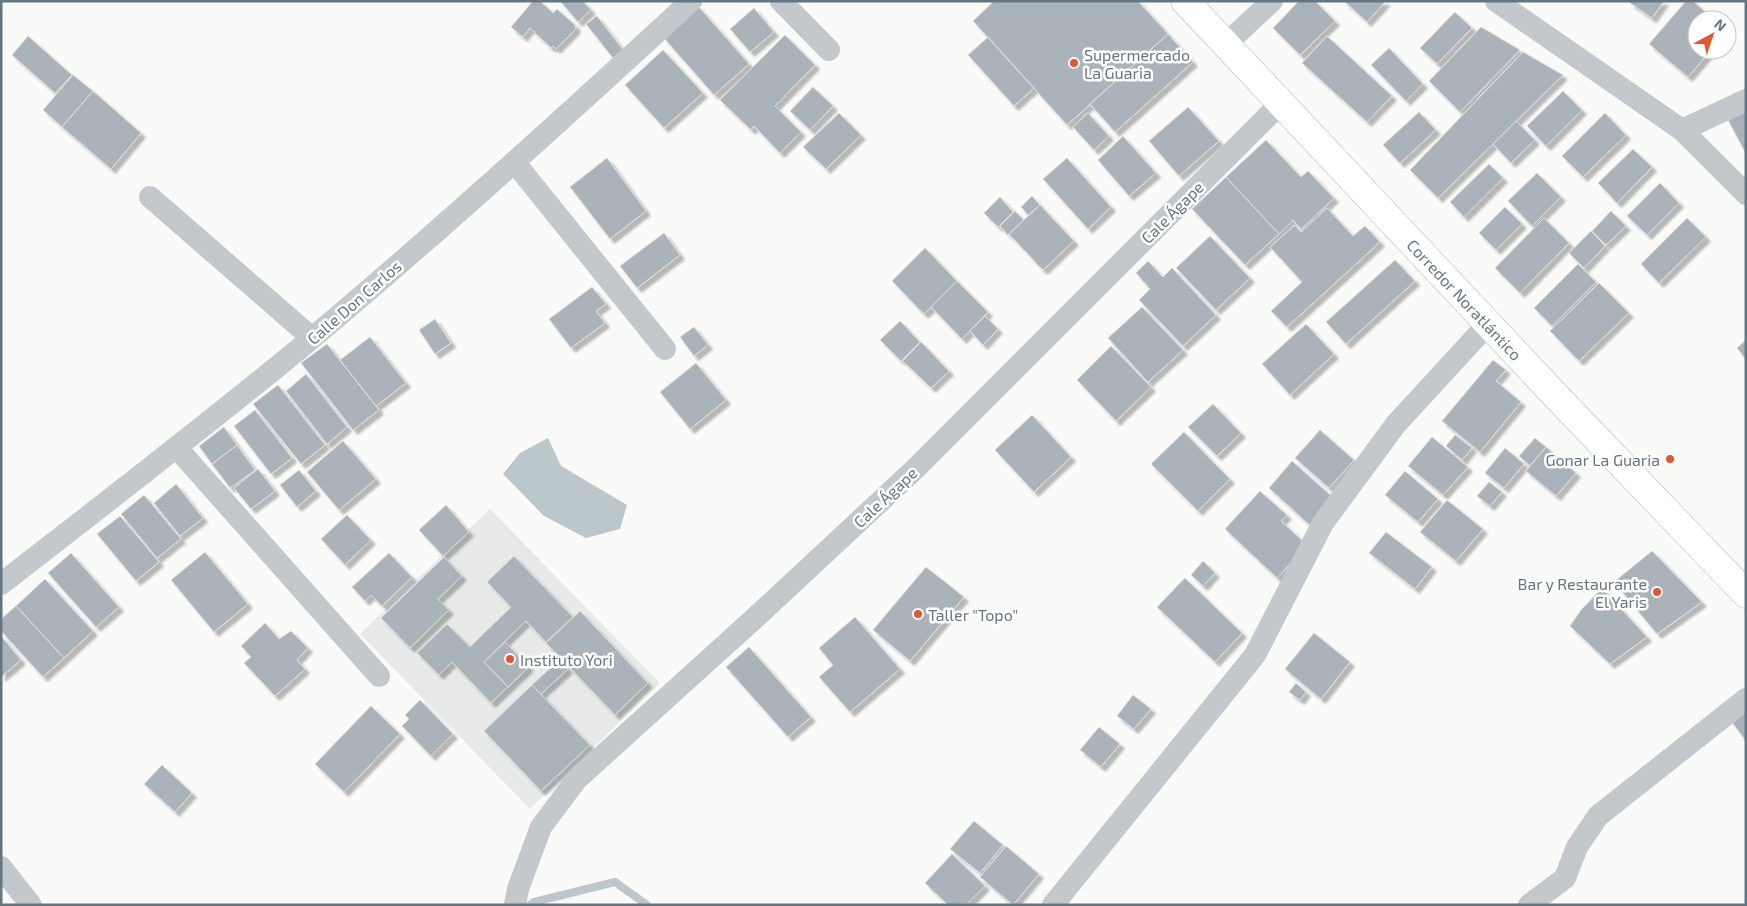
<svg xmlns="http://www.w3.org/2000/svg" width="1747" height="906" font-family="'Exo 2',sans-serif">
  <defs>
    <filter id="shadow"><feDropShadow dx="4.5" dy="4.5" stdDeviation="1" flood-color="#0004"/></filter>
  </defs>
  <rect width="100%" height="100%" fill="#fafaf8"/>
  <path fill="#e8e9e9" d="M490,509L660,683L530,809L360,634Z"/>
  <path fill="#bbc7cb" d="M548,438L561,466L627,505L620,529L586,538L544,516L503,474L520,453Z"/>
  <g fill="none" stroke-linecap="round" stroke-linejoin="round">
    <path stroke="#bbc7cb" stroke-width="8" d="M530,905L534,902L615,882L647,905"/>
  </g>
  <path fill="#aab3b9" stroke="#dcdcda" filter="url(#shadow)" d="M533,1H540L553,13L557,9L575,25L576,29L556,49L553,46L551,48L530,28L523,37L511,27Z
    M560,1H583L591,10L578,22Z
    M994,1H1138L1168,34L1067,125L973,21Z
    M1299,1H1315L1335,21L1300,55L1273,28Z
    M1344,1H1386L1367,22Z
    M1631,1H1664L1652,18L1630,3Z
    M1686,1H1693L1714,20H1697V50H1711L1688,77L1649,44Z
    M698,6L749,64L714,95L663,37Z
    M754,8L774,32L750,52L730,29Z
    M1455,12L1472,28L1437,64L1420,48Z
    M597,16L623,50L613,58L586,24Z
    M1481,27L1520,50L1460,112L1429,81Z
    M1168,34L1193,62L1115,132L1090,104Z
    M785,35L815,65L775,106L801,132L780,153L754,126L751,130L720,100Z
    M28,36L72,75L55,93L12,55Z
    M1327,36L1392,96L1367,122L1302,63Z
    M988,37L1034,88L1014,106L968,55Z
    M1389,48L1423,84L1406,101L1371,65Z
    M663,50L703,93L664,128L625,85Z
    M1523,52L1563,75L1438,198L1410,170Z
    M73,75L93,91L62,127L43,110Z
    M813,87L833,106L810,130L790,111Z
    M93,91L141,133L111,169L62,127Z
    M1563,91L1582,110L1546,146L1527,126Z
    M1188,107L1219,141L1179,176L1149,141Z
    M1419,112L1436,130L1400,163L1383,145Z
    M1746,112V154L1728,120Z
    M839,113L861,135L826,169L803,147Z
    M1088,113L1109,136L1094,150L1073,127Z
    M1605,113L1626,135L1583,177L1562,156Z
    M1516,121L1535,140L1511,163L1493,144Z
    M1123,136L1156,173L1129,196L1098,160Z
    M1266,140L1301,177L1308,171L1334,198L1301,229L1293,220L1279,234L1226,177Z
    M1633,149L1652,167L1617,203L1598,183Z
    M607,158L646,211L610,239L570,187Z
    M1067,158L1111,207L1088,229L1043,179Z
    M1489,164L1503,178L1464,217L1450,202Z
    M1537,173L1561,197L1532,226L1508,201Z
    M1226,177L1279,234L1245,265L1192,209Z
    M1660,183L1679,203L1647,235L1627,216Z
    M1032,196L1040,205L1028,215L1021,207Z
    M1000,197L1013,212L998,227L984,213Z
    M1040,205L1074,241L1043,270L1009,234Z
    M1505,207L1522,224L1496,250L1479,233Z
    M1327,208L1353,236L1365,226L1380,242L1287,327L1271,311L1302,282L1270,247L1295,225L1301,232Z
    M1015,211L1024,220L1008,235L1000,226Z
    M1611,211L1626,226L1606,245L1592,231Z
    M1544,218L1569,243L1520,293L1495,268Z
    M1687,218L1706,237L1659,283L1641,264Z
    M1591,231L1605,246L1584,268L1569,253Z
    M664,233L680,255L637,288L620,266Z
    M1210,236L1250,278L1216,310L1176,268Z
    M925,248L957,281L924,314L892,281Z
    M1395,260L1415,281L1346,344L1326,322Z
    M1148,261L1163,277L1172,268L1216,315L1183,346L1139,300L1150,289L1136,273Z
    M1578,264L1596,282L1552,326L1534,308Z
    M957,281L988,312L962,339L931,307Z
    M1599,283L1629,313L1579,361L1550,331Z
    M592,287L606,304L596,311L605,323L571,348L549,319Z
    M1142,307L1183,350L1148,382L1108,338Z
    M985,316L998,329L983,345L970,331Z
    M435,319L451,343L435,354L419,330Z
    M900,321L920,342L901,361L880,340Z
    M1306,324L1334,354L1290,395L1262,364Z
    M694,327L708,345L694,356L680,337Z
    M370,337L406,383L376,406L340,360Z
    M1746,340V360L1737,348Z
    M921,342L949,371L931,388L903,361Z
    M327,344L379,410L353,430L301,363Z
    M1111,346L1151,387L1116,421L1077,380Z
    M1493,360L1506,370L1496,381L1521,402L1480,452L1442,421Z
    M696,363L726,400L690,429L660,392Z
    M306,374L347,427L327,444L286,391Z
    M278,385L325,445L301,464L253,404Z
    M1213,404L1241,433L1217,456L1188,427Z
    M255,410L292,458L271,474L234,426Z
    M1032,415L1071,457L1034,492L995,450Z
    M224,427L237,445L212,464L199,446Z
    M1320,430L1354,460L1329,488L1295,458Z
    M1184,432L1230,479L1198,511L1151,464Z
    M1455,435L1472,448L1462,460L1446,446Z
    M1432,437L1468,467L1443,495L1408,466Z
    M1535,438L1546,447L1530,466L1519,456Z
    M343,441L376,479L339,510L307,472Z
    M237,445L255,470L230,488L212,464Z
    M1546,447L1576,473L1556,496L1526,471Z
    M1505,448L1524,464L1504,488L1485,473Z
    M1292,461L1337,501L1313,528L1269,488Z
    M258,469L275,491L251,509L234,488Z
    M299,470L316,491L297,507L280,485Z
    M1405,471L1438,499L1418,522L1385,495Z
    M1489,482L1502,492L1490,506L1477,496Z
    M176,484L203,518L180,536L154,503Z
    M1260,491L1287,515L1281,521L1307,545L1277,578L1225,529Z
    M144,495L181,539L157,558L121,514Z
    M1447,500L1483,529L1456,561L1420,532Z
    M446,505L469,532L443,556L419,530Z
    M347,515L371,540L345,565L321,539Z
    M120,516L159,562L136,581L97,534Z
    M1386,532L1432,567L1415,589L1369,553Z
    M1652,551L1702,602L1657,634L1614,582Z
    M205,552L248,604L214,632L171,580Z
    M71,553L119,607L96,627L48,573Z
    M389,553L412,577L382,606L371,595L365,601L352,587Z
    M514,556L573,617L546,642L526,621L484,662L508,687L491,703L452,662L439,675L417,653L447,624L470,647L511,607L487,582Z
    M444,557L462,576L438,599L449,610L410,648L381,618Z
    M1203,561L1215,573L1203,586L1191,575Z
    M926,567L964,597L910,661L873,630Z
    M1185,578L1242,633L1215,662L1157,607Z
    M45,579L93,631L64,658L16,606Z
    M1602,588L1647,637L1610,664L1570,626L1581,610Z
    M16,606L64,658L43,677L1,631V619Z
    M580,611L648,683L615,715L546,643Z
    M855,617L900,669L850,712L819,677L833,665L819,648Z
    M265,623L279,639L291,631L308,648L297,660L305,669L275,696L244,663L251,657L241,646Z
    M1314,633L1350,662L1321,699L1285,669Z
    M1,636L21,660L1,677Z
    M505,642L529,667L508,687L484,662Z
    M749,647L811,717L788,737L726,667Z
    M559,660L568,669L541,694L532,685Z
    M1296,683L1306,692L1300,700L1289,692Z
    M532,685L590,745L541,791L484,731Z
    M1133,695L1151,709L1134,729L1117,716Z
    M420,700L453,734L431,756L402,726L409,719L405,715Z
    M371,706L400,734L344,792L315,764Z
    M1746,711V741L1731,721Z
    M1099,727L1120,744L1101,767L1080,750Z
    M162,765L192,793L175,812L144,784Z
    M974,821L1003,845L980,873L950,849Z
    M1006,846L1039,874L1013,905L980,877Z
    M952,854L985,886L966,905H948L925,883Z"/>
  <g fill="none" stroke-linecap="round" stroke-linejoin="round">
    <g stroke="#b4b9bd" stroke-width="29">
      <g id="highway">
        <path id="s1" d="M1185,1L1555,395L1746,594"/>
      </g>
    </g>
    <path stroke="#c3c8cc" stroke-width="22" d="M781,1L829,50
      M1496,1L1682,130L1746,194
      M1226,44L1272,1
      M1682,130L1746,100
      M515,163L665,349
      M150,197L312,338
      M177,448L379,676
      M1,584C105,503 210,423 311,339C441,230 566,116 691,1
      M1,867L31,905
      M515,905L518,889L541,827L577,779L756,617L914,470L1281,103
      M1053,905L1255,655L1323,523L1396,424L1488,324
      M1529,905L1565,878L1577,847L1598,816L1746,699"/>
    <use href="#highway" stroke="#fff" stroke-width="28"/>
  </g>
  <g fill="#e4572e" stroke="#fff" stroke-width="2">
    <circle cx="1074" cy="63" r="5"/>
    <circle cx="1670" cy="459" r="5"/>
    <circle cx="1657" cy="592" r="5"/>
    <circle cx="918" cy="614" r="5"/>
    <circle cx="510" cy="659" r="5"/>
  </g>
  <g text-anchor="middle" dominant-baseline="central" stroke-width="5" stroke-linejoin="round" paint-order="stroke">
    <g font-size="16" fill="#657683" stroke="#fff" text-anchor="start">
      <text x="1084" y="54">Supermercado<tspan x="1084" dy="18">La Guaria</tspan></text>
      <text x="1660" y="459" text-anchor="end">Gonar La Guaria</text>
      <text x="1647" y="583" text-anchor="end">Bar y Restaurante<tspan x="1647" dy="18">El Yaris</tspan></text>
      <text x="928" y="614">Taller "Topo"</text>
      <text x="520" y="659">Instituto Yori</text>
    </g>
    <g font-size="16" fill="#657683" stroke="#fff">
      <text transform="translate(1172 212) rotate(-45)">Cale Ágape</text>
      <text stroke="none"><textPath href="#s1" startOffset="409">Corredor Noratlántico</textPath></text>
      <text transform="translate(354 302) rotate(-41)">Calle Don Carlos</text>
      <text transform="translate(885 497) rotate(-43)">Cale Ágape</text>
    </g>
  </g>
  <rect width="1747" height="906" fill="none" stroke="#657683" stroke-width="5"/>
  <g transform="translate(1712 35) rotate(40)"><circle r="24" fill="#ffffff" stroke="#c1c8cd"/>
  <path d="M0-4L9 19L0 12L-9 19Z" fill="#e4572e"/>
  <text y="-8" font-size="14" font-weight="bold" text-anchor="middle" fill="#657683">N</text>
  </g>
</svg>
